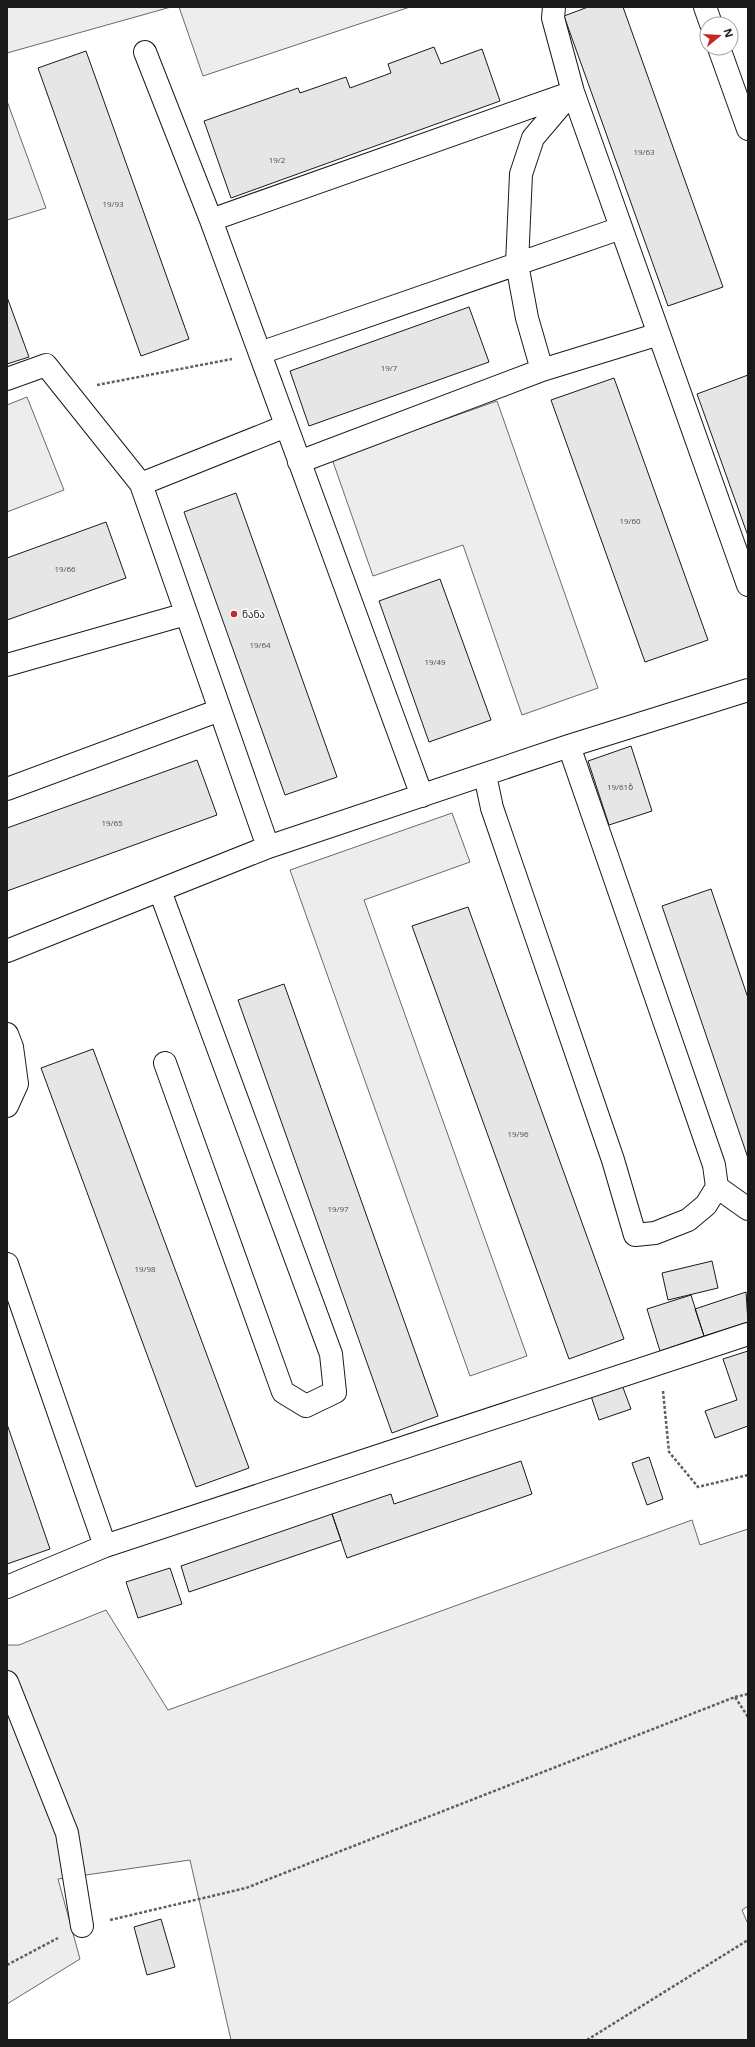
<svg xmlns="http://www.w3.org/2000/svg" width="755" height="2047" font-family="'Open Sans','Noto Sans Georgian',sans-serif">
  <rect width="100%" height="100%" fill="#fff"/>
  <path fill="#ededed" stroke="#6a6a6a" d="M7,7H171L7,53Z
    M179,7H410L203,76Z
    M7,101L46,208L7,220Z
    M27,397L64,490L7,512V405Z
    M497,401L598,688L522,715L463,545L373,576L332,459Z
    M452,813L470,862L364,900L527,1356L470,1376L290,870Z
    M692,1520L700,1545L748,1529V1906L742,1910L748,1924V2040H231L190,1860L58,1879L80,1959L7,2004V1645H19L106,1610L168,1710Z"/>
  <path fill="#e6e6e6" stroke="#1a1a1a" d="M588,7H623L723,287L668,306L564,16Z
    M434,47L441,64L482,49L500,101L231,198L204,121L298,88L300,93L346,77L350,88L391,73L388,64Z
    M86,51L189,339L141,356L38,68Z
    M7,297L29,357L7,364Z
    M469,307L489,362L309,426L290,371Z
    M748,375V536L697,394Z
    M614,378L708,640L645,662L551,400Z
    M236,493L337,777L285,795L184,512Z
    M106,522L126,578L7,620V558Z
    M440,579L491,720L429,742L379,601Z
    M631,746L652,811L609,825L588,761Z
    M197,760L217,815L7,891V828Z
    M711,889L748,998V1158L662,906Z
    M468,907L624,1339L569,1359L412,926Z
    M284,984L438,1416L392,1433L238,1000Z
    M93,1049L249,1468L196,1487L41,1068Z
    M712,1261L718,1288L668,1300L662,1273Z
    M746,1292L748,1322L704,1336L695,1309Z
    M691,1295L704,1336L660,1351L647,1309Z
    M748,1351V1426L715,1438L705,1411L737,1400L723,1359Z
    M622,1385L631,1409L599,1420L591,1396Z
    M7,1424L50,1549L7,1564Z
    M649,1457L663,1499L647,1505L632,1463Z
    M521,1461L532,1494L347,1558L332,1514L391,1494L394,1504Z
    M332,1514L341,1540L189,1592L181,1566Z
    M170,1568L182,1604L138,1618L126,1582Z
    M161,1919L175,1967L147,1975L134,1927Z"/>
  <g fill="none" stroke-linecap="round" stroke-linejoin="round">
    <g stroke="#1a1a1a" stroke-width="24">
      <path id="minor" d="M554,7L553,18L573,92L748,585
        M705,7L711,24
        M719,48L748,129
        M145,52L211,220
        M260,353L621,228
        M542,370L659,334
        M7,379L46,365L141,484L268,847
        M299,462L542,370L527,318L517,264L521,174L533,138L572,92
        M141,484L286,426
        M7,665L186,614
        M485,775L492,808L613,1160L635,1235L655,1233L688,1220L706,1205L717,1187L714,1165L569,746
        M7,789L220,710
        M422,796L211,220L573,92
        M160,891L331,1354L335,1392L306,1406L283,1392L165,1063
        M7,951L268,847L569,746L748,690
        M7,1034L12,1047L17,1084L7,1106
        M717,1187L748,1209
        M7,1264L105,1546
        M7,1587L105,1546L748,1334
        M7,1682L67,1833L82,1926"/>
    </g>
    <path stroke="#5f5f5f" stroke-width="2.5" stroke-dasharray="3 2" stroke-linecap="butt" d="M97,385L232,359
      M663,1391L669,1452L698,1487L748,1475
      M735,1697L748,1694
      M110,1920L246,1888L735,1697L748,1717
      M7,1965L58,1938
      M587,2040L748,1940"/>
    <use href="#minor" stroke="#fff" stroke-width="22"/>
  </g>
  <circle fill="#c62828" stroke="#fff" stroke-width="1.5" cx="234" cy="614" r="4"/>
  <g text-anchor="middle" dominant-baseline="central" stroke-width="3" stroke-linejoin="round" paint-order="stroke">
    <g font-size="8" fill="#4d4d4d">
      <text x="644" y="151">19/63</text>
      <text x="277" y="159">19/2</text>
      <text x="113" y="203">19/93</text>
      <text x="389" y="367">19/7</text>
      <text x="630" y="520">19/60</text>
      <text x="65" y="568">19/66</text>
      <text x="260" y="644">19/64</text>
      <text x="435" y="661">19/49</text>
      <text x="620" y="786">19/61ბ</text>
      <text x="112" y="822">19/65</text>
      <text x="518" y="1133">19/96</text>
      <text x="338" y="1208">19/97</text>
      <text x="145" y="1268">19/98</text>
    </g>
    <g font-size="10" fill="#1a1a1a" stroke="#fff" text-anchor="start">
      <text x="242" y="614">ნანა</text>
    </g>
  </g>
  <rect width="755" height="2047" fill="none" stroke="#1a1a1a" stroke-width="16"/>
  <g transform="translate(719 36) rotate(72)"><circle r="19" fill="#ffffff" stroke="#a3a3a3"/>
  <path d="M0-3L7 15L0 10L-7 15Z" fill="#c62828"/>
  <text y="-6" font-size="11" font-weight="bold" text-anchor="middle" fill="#1a1a1a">N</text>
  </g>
</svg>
